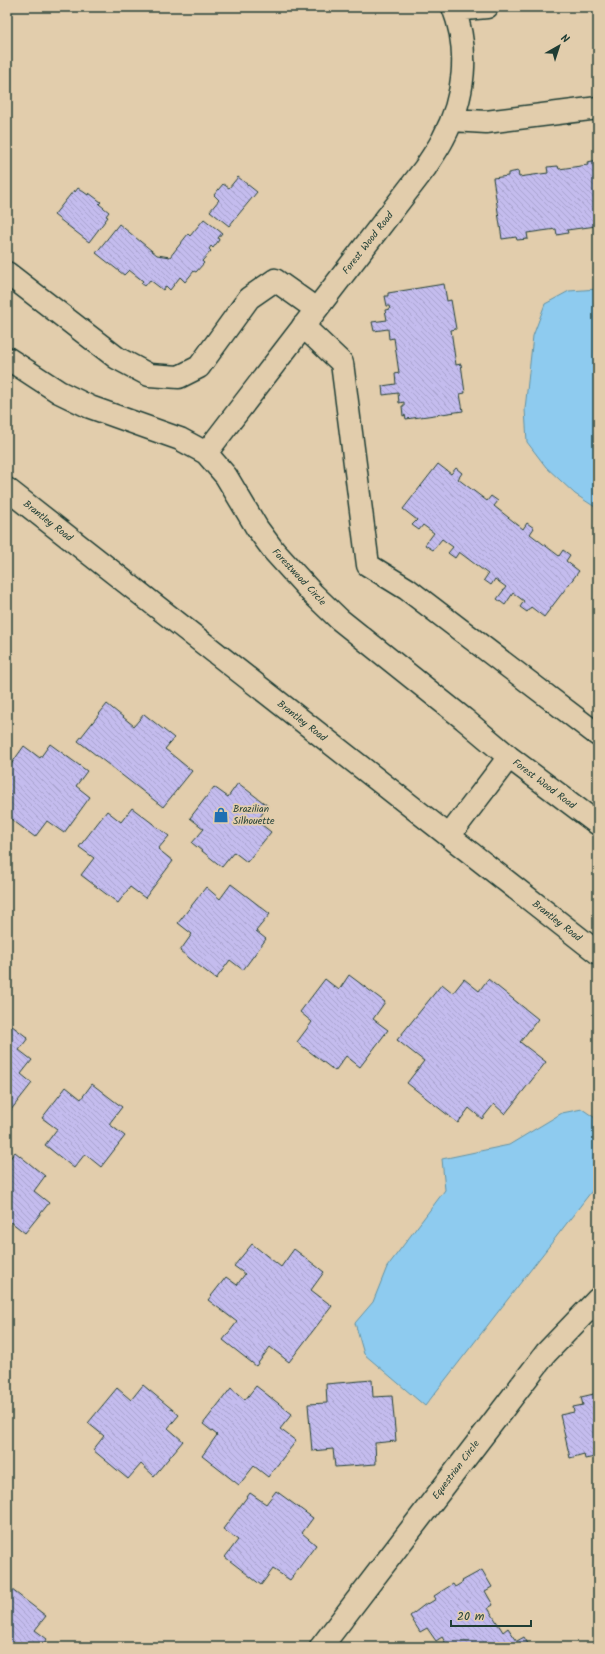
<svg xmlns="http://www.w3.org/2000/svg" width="605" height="1654" font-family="Kalam,sans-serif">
  <defs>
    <pattern id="building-back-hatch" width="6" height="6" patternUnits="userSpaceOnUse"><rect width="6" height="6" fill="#c4bcee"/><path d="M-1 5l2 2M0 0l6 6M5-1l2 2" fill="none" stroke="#a8a2cd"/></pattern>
  </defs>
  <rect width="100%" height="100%" fill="#e2cdac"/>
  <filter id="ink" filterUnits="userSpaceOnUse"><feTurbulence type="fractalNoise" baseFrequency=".025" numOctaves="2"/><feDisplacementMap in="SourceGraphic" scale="8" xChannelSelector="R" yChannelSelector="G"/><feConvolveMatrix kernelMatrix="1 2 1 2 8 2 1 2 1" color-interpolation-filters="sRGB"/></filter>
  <g filter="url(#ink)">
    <path fill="#8ecbef" stroke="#6292a4" d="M598,289V509L575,494L546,467L527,442L525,409L533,336L545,304L569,291Z
      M582,1109L598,1120V1183L425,1406L364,1354L355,1323L373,1302L387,1267L445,1190L442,1159L509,1145L562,1113Z"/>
    <path fill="url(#building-back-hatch)" stroke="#1f3d34" d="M598,160V229H596V226L567,230L568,233L557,235L556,229L527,233L528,239L517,240L516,237L502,239L493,178L508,176V173L518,171L519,177L548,173L547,167L558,166L559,169L588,165L587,162Z
      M238,177L257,192L229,226L210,211L219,200L214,195L223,184L229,188Z
      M78,188L88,195L89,193L101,202L99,204L109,212L106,216L108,217L89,242L54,215L74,190L75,192Z
      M204,219L222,233L218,238L219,240L213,248L211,246L209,249L211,251L202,261L204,263L196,272L194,271L185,282L180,277L170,290L166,286L163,290L150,280L145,286L141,283L143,281L129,270L124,275L96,253L119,224L157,255L170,257L188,234L190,236Z
      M444,284L447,301L451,300L456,329L451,330L456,365L461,364L465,393L460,394L463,411L406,419L405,415L403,416L402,406H404V402L399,403L398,393L383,395L382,386L396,384L395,374L399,373L394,338L389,339L388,329L374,331L372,322L387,320L385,310L390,309L389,306H387L385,296H388V293Z
      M438,464L451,474L456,468L462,473L458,479L487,501L491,496L498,501L494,506L523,529L527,523L534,528L530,534L559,556L563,550L570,555L566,561L579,571L544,617L531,607L527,612L520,607L524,601L513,593L505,605L497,599L506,587L495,579L491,585L484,580L488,574L459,552L455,558L448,553L453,547L442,539L433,550L425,545L434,533L423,525L419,530L412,525L417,520L403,509Z
      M107,704L134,726L144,714L174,738L165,749L192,771L163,807L78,741Z
      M50,744L87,771L76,786L90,797L64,833L47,821L35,837L7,816V800L11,794L7,790V770L24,746L40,758Z
      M238,783L268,806L257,821L271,832L247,862L234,852L222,867L192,843L204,829L190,818L214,787L228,797Z
      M132,808L169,836L158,849L173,861L145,898L130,887L118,903L81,875L94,858L79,847L107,811L121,822Z
      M231,884L270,914L256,931L266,939L243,970L230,960L216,979L180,951L192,934L178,923L206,887L220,899Z
      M349,975L385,1002L373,1019L388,1030L360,1067L346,1056L335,1071L297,1042L312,1022L300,1012L325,979L339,990Z
      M464,979L479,991L488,979L538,1019L520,1042L546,1062L505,1114L494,1104L482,1119L469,1108L458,1123L407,1083L424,1061L397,1040L442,984L453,993Z
      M7,1022L28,1038L19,1050L32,1060L21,1074L32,1083L7,1115Z
      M92,1084L122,1107L109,1124L125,1136L101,1167L85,1154L74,1168L45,1145L57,1129L42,1118L66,1087L81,1099Z
      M15,1152L45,1176L34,1191L49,1203L25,1233L11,1222L7,1228V1162Z
      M252,1244L281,1267L294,1249L324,1272L311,1290L332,1306L289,1362L270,1347L256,1366L223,1340L237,1322L208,1300L226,1277L237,1285L245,1274L234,1266Z
      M372,1380L373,1397L392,1396L396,1441L375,1443L376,1464L335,1467L333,1449L312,1451L308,1404L327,1403L326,1384Z
      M143,1385L179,1415L168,1428L183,1441L154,1476L141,1464L128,1479L93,1450L104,1436L88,1423L117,1388L131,1400Z
      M256,1386L292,1414L280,1429L296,1441L268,1477L254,1466L239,1485L202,1456L217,1435L203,1424L231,1388L245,1400Z
      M598,1393V1465L596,1466L595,1457L585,1459L584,1454L570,1458L560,1415L574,1412L573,1407L583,1405L581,1397Z
      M276,1491L313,1518L302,1533L316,1545L290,1580L273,1569L261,1585L225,1557L238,1540L223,1529L250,1493L266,1504Z
      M482,1570L492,1587L485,1591L493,1605L488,1608L503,1632L508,1628L517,1641L524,1637L530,1647H448L442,1637L436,1641L427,1628L420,1632L410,1616L427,1603L428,1604L436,1599L434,1596L453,1584L455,1587L463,1582L462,1581Z
      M7,1586L46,1616L35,1630L47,1639L41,1647H7Z"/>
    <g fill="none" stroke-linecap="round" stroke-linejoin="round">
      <g stroke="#1f3d34" stroke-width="25">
        <path id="minor" d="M454,10L487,7
          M452,120L486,122L598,108
          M7,273L117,358L149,375L179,377L199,367L249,298L275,280L316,309
          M303,326L342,363L368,565L407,589L598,735
          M7,358L59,392L90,407L180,439L206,453L226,476L257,528L274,551L312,593L339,619L464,719L509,757L598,824
          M206,453L425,168C431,158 438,149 443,139C465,98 470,50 453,7
          M7,489L598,953
          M449,836L509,757
          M321,1647L546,1353L598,1299"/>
      </g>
      <use href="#minor" stroke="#e2cdac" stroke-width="22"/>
    </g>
  </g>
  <defs>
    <g id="shop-bare" transform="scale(1.2)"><path d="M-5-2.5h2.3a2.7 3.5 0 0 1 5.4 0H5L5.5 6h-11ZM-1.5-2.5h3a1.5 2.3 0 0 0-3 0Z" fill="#1f6fb2" stroke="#e2cdac" stroke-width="2.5" paint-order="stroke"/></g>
  </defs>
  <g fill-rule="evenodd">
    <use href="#shop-bare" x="221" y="815"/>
  </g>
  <g text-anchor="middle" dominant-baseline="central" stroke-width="3.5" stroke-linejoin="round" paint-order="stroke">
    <g font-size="10" fill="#1f3d34" stroke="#e2cdac">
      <text transform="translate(368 243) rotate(-52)">Forest Wood Road</text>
      <text transform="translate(48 521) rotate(38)">Brantley Road</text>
      <text transform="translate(299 577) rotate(47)">Forestwood Circle</text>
      <text transform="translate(302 721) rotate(38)">Brantley Road</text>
      <text transform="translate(544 784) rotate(37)">Forest Wood Road</text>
      <text transform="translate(557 921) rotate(38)">Brantley Road</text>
      <text transform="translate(456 1470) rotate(-53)">Equestrian Circle</text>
    </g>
    <g font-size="10" fill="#1f3d34" stroke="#e2cdac" text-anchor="start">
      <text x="233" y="809">Brazilian<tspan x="233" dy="12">Silhouette</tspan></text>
    </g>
  </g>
  <rect width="605" height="1654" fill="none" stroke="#e2cdac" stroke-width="24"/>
  <rect x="12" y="12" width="581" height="1630" fill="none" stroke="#1f3d34" stroke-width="1.5" filter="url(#ink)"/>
  <g transform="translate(559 46) rotate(39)" stroke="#e2cdac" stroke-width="3" paint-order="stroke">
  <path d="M0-3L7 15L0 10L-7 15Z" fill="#1f3d34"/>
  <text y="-6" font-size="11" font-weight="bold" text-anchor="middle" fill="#1f3d34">N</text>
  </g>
  <path d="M451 1620v6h80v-6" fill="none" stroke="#1f3d34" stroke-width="2"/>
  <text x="457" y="1620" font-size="12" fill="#1f3d34" stroke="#e2cdac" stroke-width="3" paint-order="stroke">20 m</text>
</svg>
